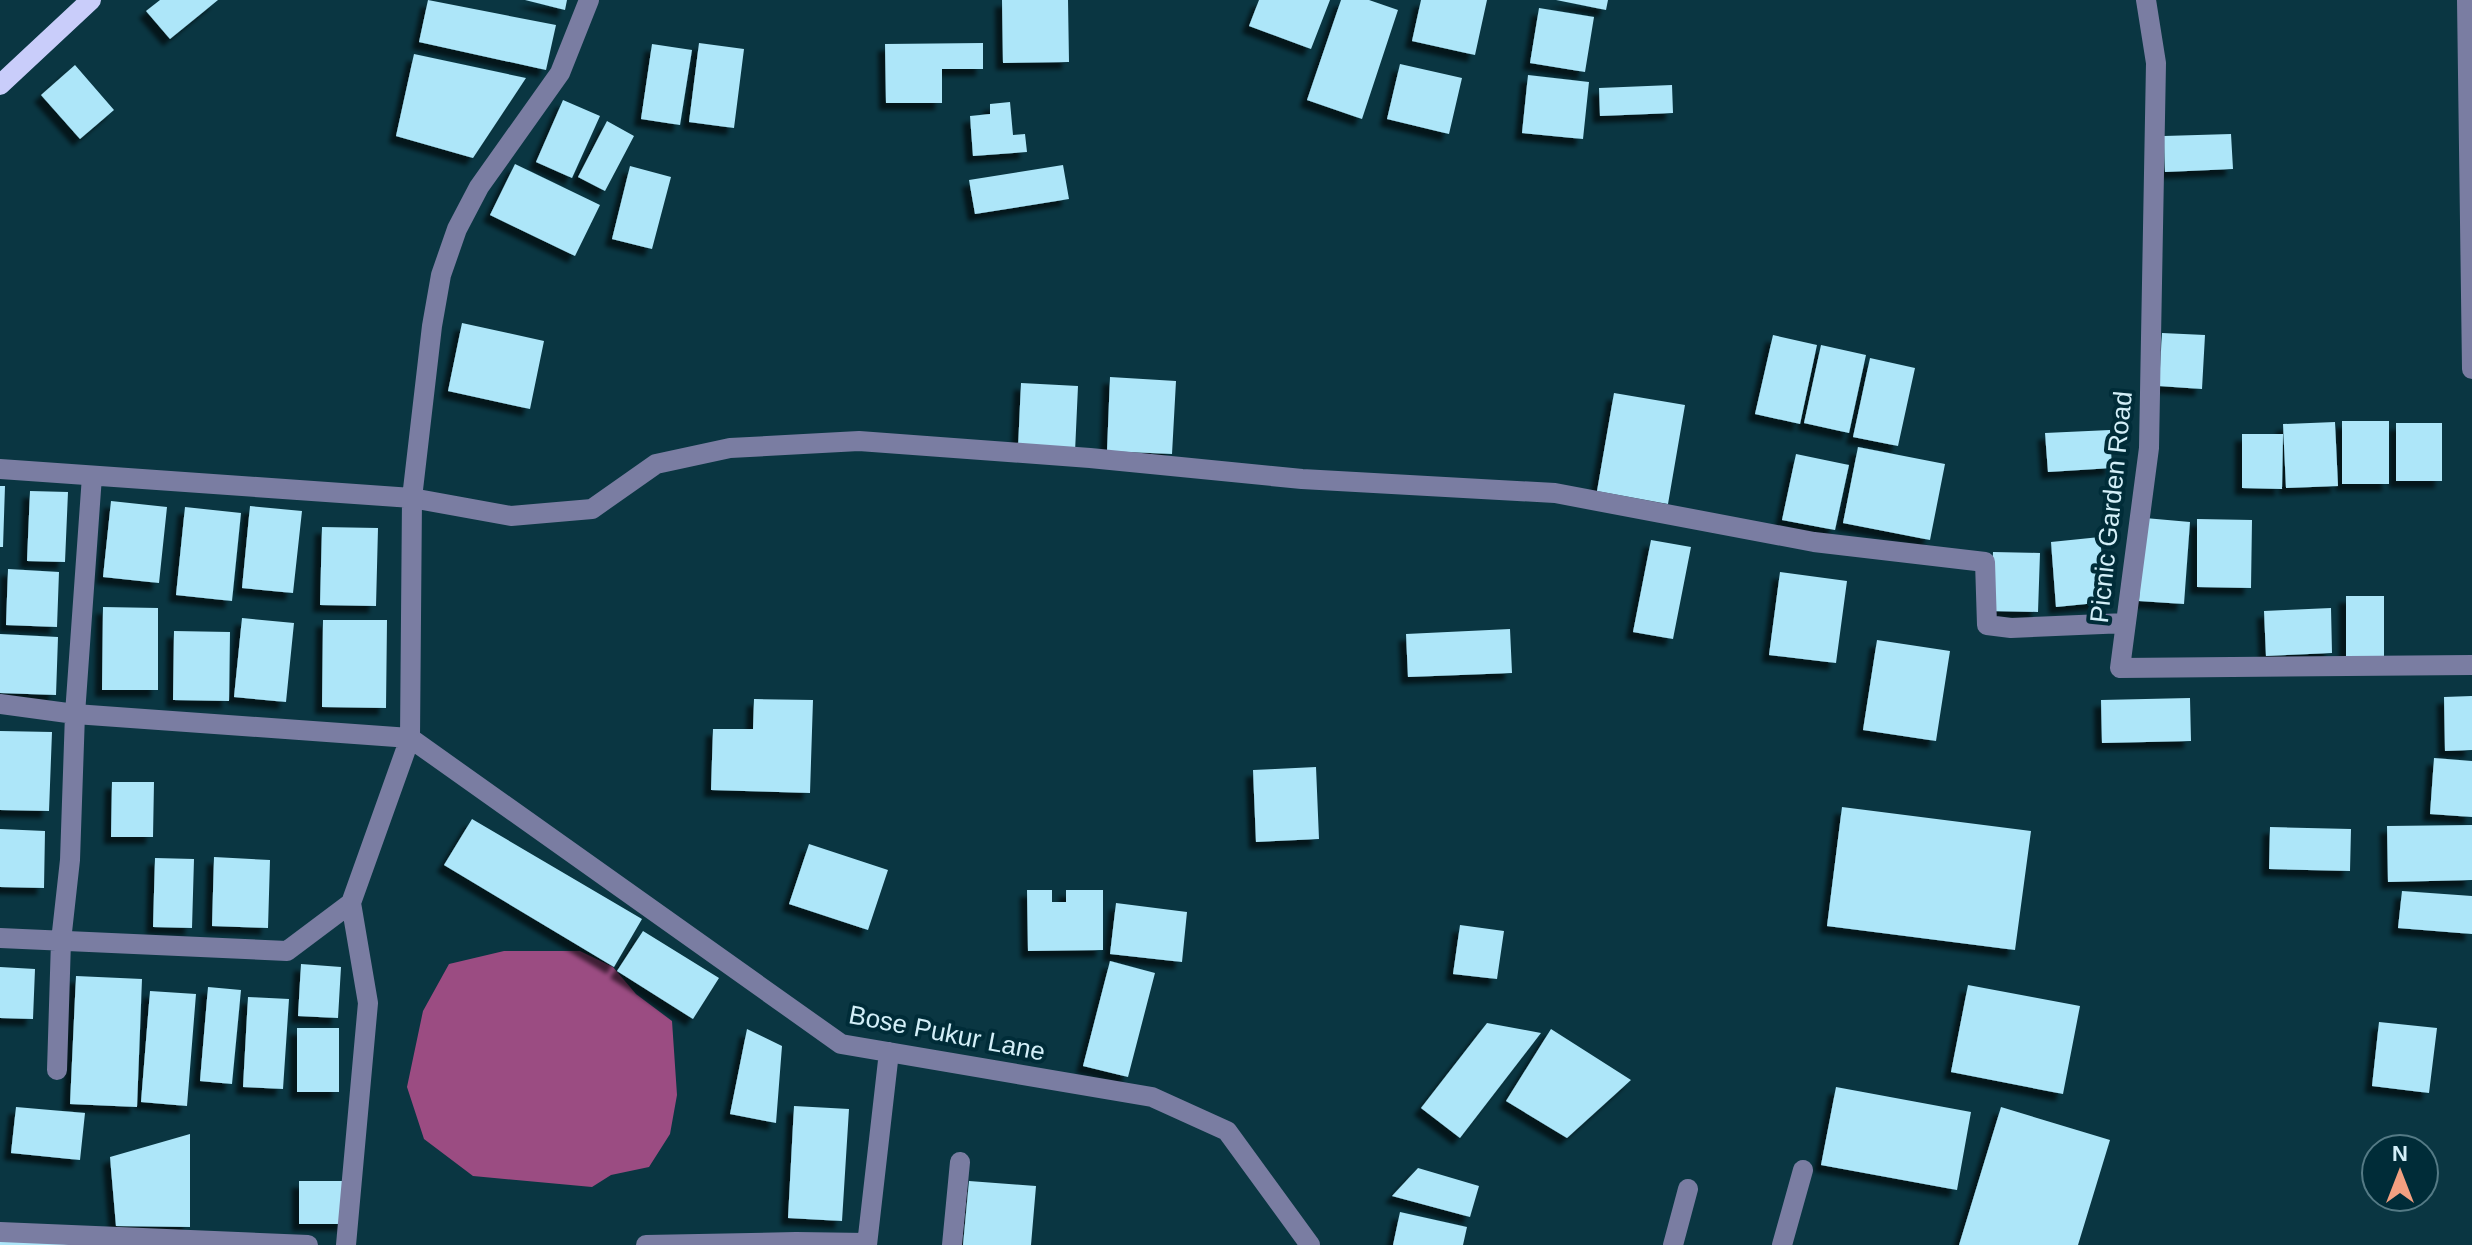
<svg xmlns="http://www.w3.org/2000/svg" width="2472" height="1245" font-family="Arial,sans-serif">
  <defs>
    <filter id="shadow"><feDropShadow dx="-7" dy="7" stdDeviation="2" flood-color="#0009"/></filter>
  </defs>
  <rect width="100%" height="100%" fill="#0a3642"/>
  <path fill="#9b4c82" d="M504,951H580L613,967L636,994L672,1021L677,1095L670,1134L649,1167L611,1175L592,1187L473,1176L424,1139L407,1087L423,1011L449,964Z"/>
  <path fill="#ade6f9" filter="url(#shadow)" d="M160,0H218L170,39L146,11Z
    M428,0L556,25L546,70L419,42Z
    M525,0H567L565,10Z
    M1002,0H1068L1069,62L1003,63Z
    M1259,0H1330L1311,49L1249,26Z
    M1341,0H1369L1398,10L1362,119L1307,100Z
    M1421,0H1487L1475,55L1412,41Z
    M1556,0H1608L1606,10Z
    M1539,8L1594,17L1585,72L1530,63Z
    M699,43L744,49L734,128L689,122Z
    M983,43V69H942V103H886L885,44Z
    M652,44L692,50L680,125L641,119Z
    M414,54L526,78L473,158L396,136Z
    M1400,64L1462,78L1449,134L1387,119Z
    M75,65L114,110L80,139L41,95Z
    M1528,75L1589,82L1583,139L1522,133Z
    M1672,85L1673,113L1600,116L1599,88Z
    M563,100L600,116L572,178L536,162Z
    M1010,102L1013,135L1025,134L1027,152L973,156L970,116L990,114V104Z
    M607,121L634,136L605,191L578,177Z
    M2231,134L2233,169L2165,172L2164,136Z
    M515,164L600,205L575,256L490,215Z
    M1063,165L1069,199L975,214L969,180Z
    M630,166L671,177L652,249L612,239Z
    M462,323L544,341L530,409L448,391Z
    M2162,333L2205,335L2202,389L2159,386Z
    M1773,335L1817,345L1800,424L1755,414Z
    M1821,345L1866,355L1849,433L1804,423Z
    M1870,358L1915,368L1898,446L1853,437Z
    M1110,377L1176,381L1172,454L1107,451Z
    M1021,383L1078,386L1075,452L1018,448Z
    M1614,393L1685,405L1668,504L1597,491Z
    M2342,421H2389V484H2342Z
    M2335,422L2338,486L2286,488L2283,424Z
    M2396,423H2442V481H2396Z
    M2110,430L2112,468L2048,472L2045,433Z
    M2242,434H2283L2282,489L2242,488Z
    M1858,447L1945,464L1930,540L1843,523Z
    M1796,454L1849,465L1835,530L1782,520Z
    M0,486H5L3,547H0Z
    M30,491L68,492L65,562L27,561Z
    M111,501L167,507L159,583L103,577Z
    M250,506L302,511L293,593L242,588Z
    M185,507L241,513L232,601L176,595Z
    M2145,518L2190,522L2184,604L2139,601Z
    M2197,519L2252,520L2251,588L2197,587Z
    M322,527L378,528L376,606L320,605Z
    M2100,537L2106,602L2056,607L2051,542Z
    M1651,540L1691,547L1673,639L1633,632Z
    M1993,552L2040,553L2038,612L1991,611Z
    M8,569L59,572L57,627L6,625Z
    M1780,572L1847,581L1836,663L1769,655Z
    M2346,596H2384V656H2346Z
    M103,607L158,608V690H102Z
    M2331,608L2332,653L2266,656L2264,611Z
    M242,618L294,623L286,702L234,697Z
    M323,620H387L386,708L322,707Z
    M1510,629L1512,673L1408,677L1406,634Z
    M174,631L230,632L229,701L173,700Z
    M0,634L58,637L56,695L0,693Z
    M1877,640L1950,651L1936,741L1863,730Z
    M2472,696V750L2445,751L2444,697Z
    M2190,698L2191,741L2102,743L2101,700Z
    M754,699L813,700L810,793L711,790L713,729H753Z
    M0,731L52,732L49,811L0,810Z
    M2434,758L2472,761V817L2430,814Z
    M1316,767L1319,839L1256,842L1253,770Z
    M112,782H154L153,837H111Z
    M1842,807L2031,831L2015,950L1827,926Z
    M472,819L642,919L614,967L444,865Z
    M2472,825V880L2388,882L2387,826Z
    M2270,827L2351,829L2350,871L2269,869Z
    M0,829L45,831L44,888L0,887Z
    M809,844L888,870L868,930L789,904Z
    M214,857L270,860L268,928L212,926Z
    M155,858L194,859L192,928L153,927Z
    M1027,890H1052V902H1066V890H1103V950L1028,951Z
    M2402,891L2472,896V934L2398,928Z
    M1116,903L1187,912L1182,962L1110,954Z
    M1460,925L1504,931L1497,979L1453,974Z
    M643,931L719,978L693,1019L617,971Z
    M1110,961L1155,973L1128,1077L1083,1066Z
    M301,964L341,967L338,1018L298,1016Z
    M0,967L35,969L33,1019L0,1018Z
    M76,976L142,979L137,1107L70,1104Z
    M1968,985L2080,1006L2063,1094L1951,1072Z
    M208,987L241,990L232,1084L200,1081Z
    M150,991L196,994L187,1106L141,1102Z
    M248,997L289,999L283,1089L243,1087Z
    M2379,1022L2437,1028L2429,1093L2372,1086Z
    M1487,1023L1541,1033L1460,1138L1421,1108Z
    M297,1028H339V1092H297Z
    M747,1029L782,1046L776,1123L730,1114Z
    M1551,1029L1631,1080L1567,1138L1506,1101Z
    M1836,1087L1971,1112L1957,1190L1821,1165Z
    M794,1106L849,1109L842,1221L788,1218Z
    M16,1107L85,1113L80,1160L11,1153Z
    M2001,1107L2110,1140L2078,1245H1959Z
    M190,1134V1227L116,1226L110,1157Z
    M1418,1168L1479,1186L1470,1217L1392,1196Z
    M299,1181H346V1224H299Z
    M969,1181L1036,1186L1031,1245H963Z
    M1400,1212L1467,1227L1463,1245H1393Z
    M0,1239L77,1245H0Z"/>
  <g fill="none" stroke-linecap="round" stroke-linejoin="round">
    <path stroke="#7a7da2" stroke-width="20" d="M2146,0L2156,63L2149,448L2120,668L2472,665
      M2467,0L2472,369
      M0,469L412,498L511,516L592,509L656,464L730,448L859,441L1090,458L1302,479L1555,493L1814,542L1985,562L1987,625L2011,628L2126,623
      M0,704L75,714L410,738
      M410,738L841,1044L1152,1097L1227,1131L1310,1245
      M0,938L287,951L351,903
      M57,1070L61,941L70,860L75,714L92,476
      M0,1232L308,1245
      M346,1245L368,1003L351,903L410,738L412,498L432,326L441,275L457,229L479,187L560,73L589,0
      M646,1245L796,1242L867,1243
      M867,1245L889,1052
      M952,1245L960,1162
      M1673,1245L1688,1189
      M1782,1245L1803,1170"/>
    <path stroke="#c9cdfa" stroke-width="20" d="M0,85L91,0"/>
  </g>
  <g text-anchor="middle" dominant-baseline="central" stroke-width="8" stroke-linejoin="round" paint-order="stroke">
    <g font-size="26" fill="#d3eff8" stroke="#002c38">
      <text transform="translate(2111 507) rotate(-84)">Picnic Garden Road</text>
      <text transform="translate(947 1033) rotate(11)">Bose Pukur Lane</text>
    </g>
  </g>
  <g transform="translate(2400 1173)"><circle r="38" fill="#002c38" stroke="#547a85" stroke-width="2"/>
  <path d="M0-6L14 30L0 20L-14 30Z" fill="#f3a081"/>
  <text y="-12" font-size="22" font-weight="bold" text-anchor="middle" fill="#d3eff8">N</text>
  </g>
</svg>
